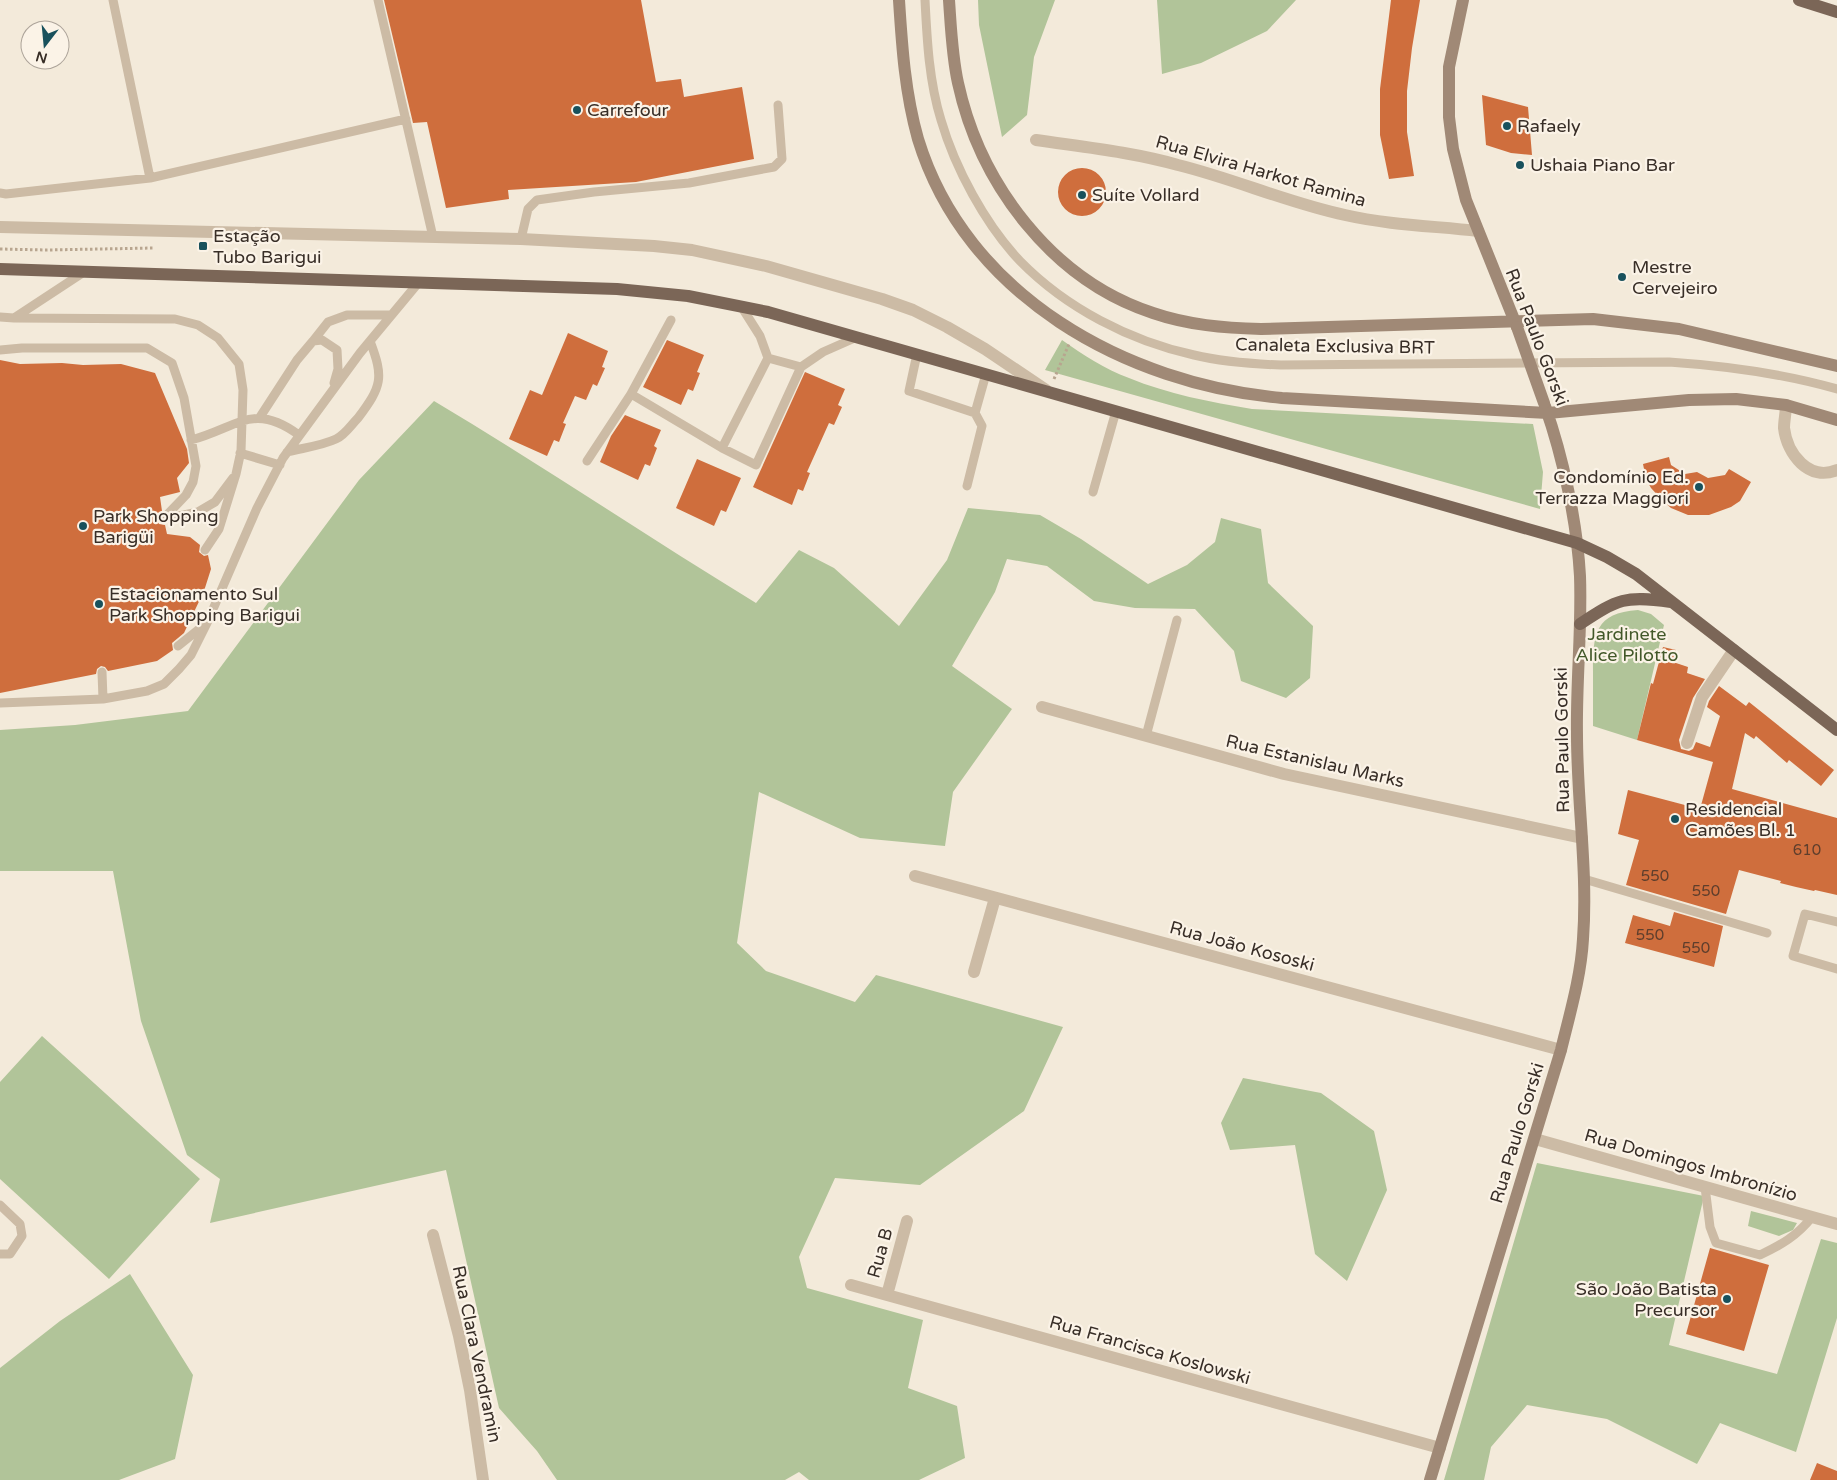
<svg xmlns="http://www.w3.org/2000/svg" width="1837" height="1480" font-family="'Varela Round',sans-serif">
  <rect width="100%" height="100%" fill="#f3eada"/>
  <path fill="#b1c499" d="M978,0H1055L1034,57L1027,115L1002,137L979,25Z
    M1157,0H1296L1267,31L1201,63L1162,74Z
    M1062,340C1083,355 1105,369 1129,378C1168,394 1210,402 1252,409L1533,424L1543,472L1540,509L1045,370Z
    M434,401C543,466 648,537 756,603L799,550L834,568L899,626L947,560L968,508L1040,515L1081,539L1148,584L1187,565L1215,542L1221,518L1261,529L1268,583L1313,626L1310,678L1286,698L1241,681L1234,651L1195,609L1135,608L1094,601L1047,566L1007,559L995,592L952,666L1012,709L953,792L945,846L860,838L759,792L737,943L766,971L855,1002L876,975L1063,1027L1024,1111L920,1185L835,1178L799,1257L807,1288L923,1320L908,1388L957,1406L965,1458L919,1480H809L799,1472L785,1480H557L537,1451L499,1408L446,1170L210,1223L220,1179L187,1155L141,1021L113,871H0V730L75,725L188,711L359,480Z
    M1638,610L1651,614L1664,625L1637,740L1593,726C1593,708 1593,690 1593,671C1593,634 1595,613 1638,610Z
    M42,1036L200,1179L109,1279L0,1179V1082Z
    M1243,1078L1321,1093L1374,1131L1387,1190L1347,1281L1315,1254L1295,1145L1230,1150L1221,1123Z
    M1537,1163L1704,1196L1669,1345L1777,1374L1821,1239L1837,1243V1318L1796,1452L1720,1423L1697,1464L1607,1419L1527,1405L1491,1447L1484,1480H1444Z
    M1751,1211L1797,1223L1793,1230L1779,1236L1748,1226Z
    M130,1274L193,1375L175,1459L119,1480H0V1368L60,1321Z"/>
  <path fill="#cf6e3d" d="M384,0H641L656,82L681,79L684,97L742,87L754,159L636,182L508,190L509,199L446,208L427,122L413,123Z
    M1391,0H1420L1412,48L1407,91V132L1414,176L1389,179L1380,135V89Z
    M1482,95L1528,107L1532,155L1511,153L1486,145Z
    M1058 192a24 24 0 1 1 48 0a24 24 0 1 1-48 0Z
    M568,333L608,351L602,367L605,368L597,386L593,384L586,400L575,396L563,423L566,424L559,442L554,440L547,456L509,439L530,390L542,395Z
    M667,340L704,355L697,372L700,373L693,391L688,389L681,405L643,387Z
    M0,360L20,364L62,363L83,365L121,364L155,373L187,449L189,463L177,478L180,492L160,497L162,511L157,517V520L159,524L165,525L167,534L190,537L200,545L199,552L204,556L208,555L211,569L204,591L184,633L172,643L173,650L157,661L108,671L105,667L101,666L97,669L96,674L0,693Z
    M805,372L845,389L838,405L842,407L834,425L829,423L807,472L810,473L803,491L798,489L792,505L753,487Z
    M625,415L661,430L654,446L657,448L650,466L645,464L638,480L600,462L611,436Z
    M1669,457L1671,465L1685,474L1697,472L1708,478L1725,475L1729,469L1751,482L1740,501L1731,507L1709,515H1688L1671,508L1663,501L1651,488L1646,479L1643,464Z
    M697,459L741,478L726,512L721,510L714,526L676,508Z
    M1663,647L1676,650L1673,662L1688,667L1687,673L1705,679L1693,698L1679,740L1681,749L1689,751L1693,749L1696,742L1710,747L1720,716L1707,707L1709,701L1719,686L1746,706L1749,702L1834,770L1821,786L1789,760L1787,763L1756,736L1754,739L1745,733L1732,789L1837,818V895L1815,890L1814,891L1796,887L1780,883L1781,881L1739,870L1726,914L1626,885L1639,840L1618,834L1628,790L1700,809L1713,762L1637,740L1651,683L1653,684Z
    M1674,912L1723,926L1714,967L1625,943L1633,915L1670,926Z
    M1710,1248L1769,1265L1744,1351L1686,1334Z
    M1817,1463L1837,1471V1480H1810Z"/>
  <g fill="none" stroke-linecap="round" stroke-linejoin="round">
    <path stroke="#b8a58f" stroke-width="3" stroke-dasharray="2.5 2.5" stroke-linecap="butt" d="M0,249L46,250L154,248
      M1054,379L1069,344"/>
    <path stroke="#ccbba5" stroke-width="9" d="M113,0L150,178
      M378,0L433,237
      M925,0C927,40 929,81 941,120C955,168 985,224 1020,261C1066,308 1130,341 1194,355C1223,362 1252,364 1281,365L1669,362C1728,366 1781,373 1837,389
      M0,193L6,194L150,178L406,119
      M521,239L528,209L537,200L594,192L689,183L774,167L782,159L778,105
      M0,317L14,318L84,272
      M14,318L175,319L198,325L218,338L239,364L243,390L241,451L236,474L219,529L205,550
      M313,341L328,322L347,315H390
      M0,350L22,348H147L172,363L184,398L196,466L193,482L186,495L163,519
      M917,354L909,391L975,413L986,374
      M768,358L801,367
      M631,394L671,320
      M260,417L297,360L313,341L322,340L337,350L338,369L334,383
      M191,440C237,428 253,401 299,435
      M722,448L768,358L760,336L741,306
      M287,452C302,448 321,446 336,439C345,435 351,425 358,418C382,386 384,378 370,341
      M240,453L280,465
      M587,461L631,394L722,448L756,465L801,367L823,352L857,337
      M967,486L982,426L975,413
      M1093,492L1116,411
      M164,519L198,512L215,502L233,478
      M178,646L203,626
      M102,672L103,699
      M0,703L103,699L147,691L164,684L179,669L191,655L207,623L257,508L283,458L360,353L419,282
      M1146,736L1177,620
      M1584,879L1767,933
      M1837,922L1805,914L1793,956L1837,969
      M1705,1187L1710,1227L1716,1243L1760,1255C1781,1245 1797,1236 1812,1217
      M0,1205L20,1224L22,1236L10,1254H0"/>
    <path stroke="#ccbba5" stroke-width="12" d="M1036,140C1083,147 1132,152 1178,165C1235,179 1288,203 1345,215C1389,225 1434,226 1478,231
      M0,227L521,239L654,246L692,250L766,266L882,299L913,310L947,327L985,349L1046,390
      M1786,405C1786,412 1784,421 1784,428C1787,454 1809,482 1837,470
      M1042,707L1284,774L1582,838
      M1687,743L1702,697L1734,650
      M915,876L1561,1050
      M974,972L995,898
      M1535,1139L1837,1224
      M433,1235L459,1336L470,1390L483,1480
      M851,1285L1440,1448
      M887,1295L907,1221"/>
    <path stroke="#a08976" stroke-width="12" d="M899,0C902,47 905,93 918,139C966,296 1126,384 1282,398L1548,413L1689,400L1736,399L1786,405L1837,420
      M949,0C951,28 952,56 958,83C980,184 1052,280 1153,313C1188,325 1224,328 1261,329L1593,319L1679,329L1837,366
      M1463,0L1449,67V117L1453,149L1466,200L1517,327
      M1430,1480L1561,1050C1570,1013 1581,976 1583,939C1588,871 1577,803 1577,735C1576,682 1582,629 1580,576C1577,522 1563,457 1545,406"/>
    <path stroke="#7b6657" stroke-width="12" d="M1799,0L1837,12
      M0,269L617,289L688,296L768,312L1577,543L1607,557L1636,574L1837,730
      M1580,624C1618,599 1625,595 1671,602"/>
    <path stroke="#a08976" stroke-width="12" d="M1517,327L1544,403"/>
  </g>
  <g fill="#19515c" stroke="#fbf3e7" stroke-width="2">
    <circle cx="577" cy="110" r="5"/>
    <circle cx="1507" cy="126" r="5"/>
    <circle cx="1520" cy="165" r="5"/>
    <circle cx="1082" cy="195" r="5"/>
    <rect x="198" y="241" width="10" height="10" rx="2.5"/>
    <circle cx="1622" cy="277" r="5"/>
    <circle cx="1699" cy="487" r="5"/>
    <circle cx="83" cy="526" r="5"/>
    <circle cx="99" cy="604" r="5"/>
    <circle cx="1675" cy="819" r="5"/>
    <circle cx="1727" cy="1299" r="5"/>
  </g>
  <g text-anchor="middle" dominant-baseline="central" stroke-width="4.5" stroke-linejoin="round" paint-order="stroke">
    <g font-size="15" fill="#5e3e2c">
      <text x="1807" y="850">610</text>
      <text x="1655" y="876">550</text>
      <text x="1706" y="891">550</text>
      <text x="1650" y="935">550</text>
      <text x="1696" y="948">550</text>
    </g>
    <g font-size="18" fill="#382e27" stroke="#fbf3e7" text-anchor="start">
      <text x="587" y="110">Carrefour</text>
      <text x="1517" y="126">Rafaely</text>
      <text x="1530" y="165">Ushaia Piano Bar</text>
      <text x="1092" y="195">Suíte Vollard</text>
      <text x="213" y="236">Estação<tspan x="213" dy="21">Tubo Barigui</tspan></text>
      <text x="1632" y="267">Mestre<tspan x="1632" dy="21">Cervejeiro</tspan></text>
      <text x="1689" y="477" text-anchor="end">Condomínio Ed.<tspan x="1689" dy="21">Terrazza Maggiori</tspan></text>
      <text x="93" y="516">Park Shopping<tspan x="93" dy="21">Barigüi</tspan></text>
      <text x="109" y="594">Estacionamento Sul<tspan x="109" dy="21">Park Shopping Barigui</tspan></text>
      <text x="1685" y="809">Residencial<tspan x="1685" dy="21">Camões Bl. 1</tspan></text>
      <text x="1717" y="1289" text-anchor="end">São João Batista<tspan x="1717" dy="21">Precursor</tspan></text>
    </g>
    <g font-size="18" fill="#382e27" stroke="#fbf3e7">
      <text transform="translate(1261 171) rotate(16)">Rua Elvira Harkot Ramina</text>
      <text transform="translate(1537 337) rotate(69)">Rua Paulo Gorski</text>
      <text transform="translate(1335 346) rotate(1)">Canaleta Exclusiva BRT</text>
      <text transform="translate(1562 740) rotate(-91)">Rua Paulo Gorski</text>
      <text transform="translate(1315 761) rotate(13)">Rua Estanislau Marks</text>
      <text transform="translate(1242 946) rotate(15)">Rua João Kososki</text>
      <text transform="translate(1517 1133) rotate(-73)">Rua Paulo Gorski</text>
      <text transform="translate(1691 1165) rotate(16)">Rua Domingos Imbronízio</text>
      <text transform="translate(880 1253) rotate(-74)">Rua B</text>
      <text transform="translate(1150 1350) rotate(16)">Rua Francisca Koslowski</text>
      <text transform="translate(477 1354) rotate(78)">Rua Clara Vendramin</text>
    </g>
    <g font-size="18" fill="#425829" stroke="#fbf3e7">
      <text x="1627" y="634">Jardinete<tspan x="1627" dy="21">Alice Pilotto</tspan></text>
    </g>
  </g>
  <g transform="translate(45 45) rotate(196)"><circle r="24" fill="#fbf3e7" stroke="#ada49a"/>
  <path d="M0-4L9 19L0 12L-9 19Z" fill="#19515c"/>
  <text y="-8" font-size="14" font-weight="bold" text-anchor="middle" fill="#382e27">N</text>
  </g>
</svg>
